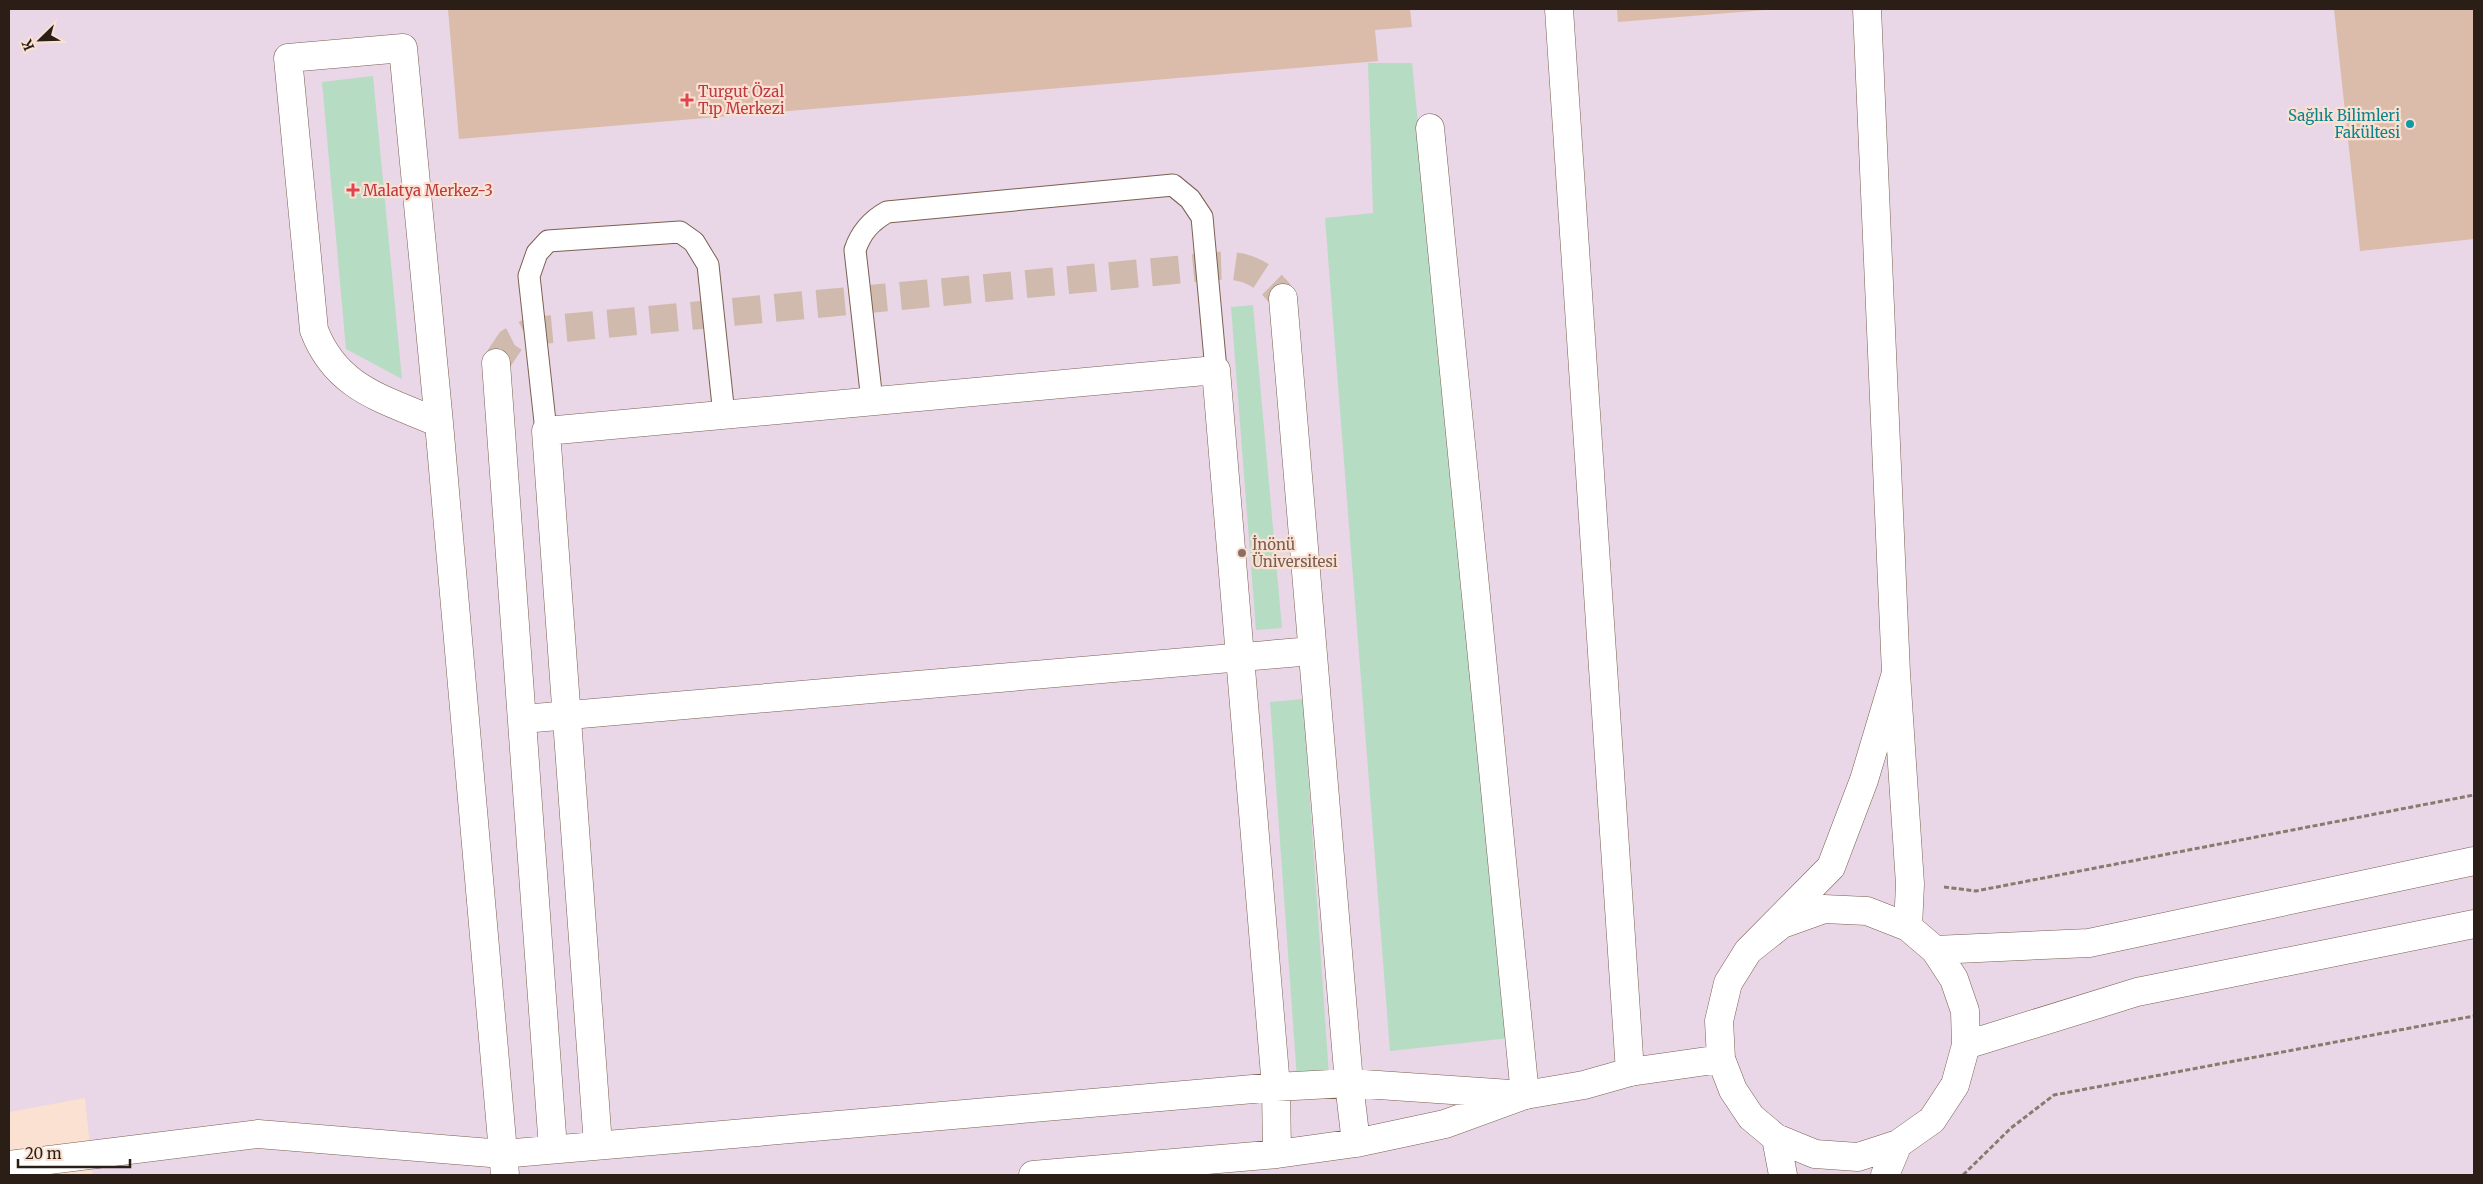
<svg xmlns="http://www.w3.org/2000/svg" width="2483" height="1184" font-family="Merriweather,serif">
  <rect width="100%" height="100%" fill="#fae1d2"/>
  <path fill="#e9d6e6" d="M9,9H2474V1175H93L85,1098L9,1112Z"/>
  <path fill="#b7dcc4" d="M1368,63H1412L1510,1038L1390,1051L1325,218L1373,213Z
    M373,76L402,379L346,349L322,82Z
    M1253,305L1282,628L1256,630L1231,307Z
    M1303,699L1329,1076L1297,1079L1270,702Z"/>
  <path fill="#dbbcaa" d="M448,9H1410L1412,27L1375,30L1378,61L459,139Z
    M1617,9H1765V10L1618,22Z
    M2334,9H2474V239L2360,251Z"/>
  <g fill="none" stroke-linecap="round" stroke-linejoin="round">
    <path stroke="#d0baad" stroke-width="28" stroke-dasharray="28 14" stroke-linecap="butt" d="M496,363L510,342L532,331L1217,266C1246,264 1266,274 1283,298"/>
    <g stroke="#7b6050" stroke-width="23">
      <path id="service" d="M872,401L855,250C861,232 871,221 887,212L1173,185L1190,199L1202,217L1216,370
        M546,431L529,276L537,253L548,241L680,232L694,242L708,265L724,415"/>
    </g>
    <g stroke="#7b6050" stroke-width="29">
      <path id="minor" d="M1559,9L1630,1072
        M1430,128L1525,1095
        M439,423C385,399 337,390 314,330L288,58L403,48L439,423L505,1175
        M523,719L1312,651"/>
    </g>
    <g stroke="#7b6050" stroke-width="29">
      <path id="tertiary" d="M1867,9L1896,673L1910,884L1908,927
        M1283,298L1349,1083L1356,1143
        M496,363L553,1149
        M1935,950L2089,943L2474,861
        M1748,951L1782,924L1824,909L1867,911L1908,927L1935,950L1954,979L1965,1011L1966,1045L1955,1085L1932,1120L1898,1144L1858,1157L1815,1154L1776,1138L1751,1117L1733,1090L1721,1059L1719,1021L1728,983L1748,951L1831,867L1864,780L1896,673
        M1966,1045L2137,992L2474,924
        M1776,1138L1783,1175
        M598,1145L546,431L1216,370L1276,1087L1277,1154
        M9,1165L258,1134L503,1154L1276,1087L1349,1083L1525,1095
        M1033,1175L1277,1154L1356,1143L1445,1124L1525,1095L1584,1085L1630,1072L1721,1059
        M1885,1175L1898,1144"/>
    </g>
    <path stroke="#8b796e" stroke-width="3" stroke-dasharray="5 2.5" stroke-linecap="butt" d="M1944,887L1976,891L2474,795
      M1963,1175L2011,1128L2054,1095L2474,1016"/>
    <use href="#service" stroke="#fff" stroke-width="21"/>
    <use href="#minor" stroke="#fff" stroke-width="28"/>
    <use href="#tertiary" stroke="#fff" stroke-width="28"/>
  </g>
  <g fill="#e0444e" stroke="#fae1d2" stroke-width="2">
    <path d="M684.5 92.5h5v5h5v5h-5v5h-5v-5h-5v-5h5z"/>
    <path d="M350.5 182.5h5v5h5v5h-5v5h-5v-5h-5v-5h5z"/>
  </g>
  <circle fill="#0f9aa8" stroke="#fae1d2" stroke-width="2" cx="2410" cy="124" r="5"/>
  <circle fill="#8d6e63" stroke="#fae1d2" stroke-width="2" cx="1242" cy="553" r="5"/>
  <g text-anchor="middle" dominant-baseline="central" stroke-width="4.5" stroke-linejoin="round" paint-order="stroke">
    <g font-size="15" fill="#be3a42" stroke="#fae1d2" text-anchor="start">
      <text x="698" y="91">Turgut Özal<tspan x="698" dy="17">Tıp Merkezi</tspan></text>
      <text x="363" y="190">Malatya Merkez-3</text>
    </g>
    <g font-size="15" fill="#0d838f" stroke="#fae1d2" text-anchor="end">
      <text x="2400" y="115">Sağlık Bilimleri<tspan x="2400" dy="17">Fakültesi</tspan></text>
    </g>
    <g font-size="15" fill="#785e54" stroke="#fae1d2" text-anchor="start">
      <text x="1252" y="544">İnönü<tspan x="1252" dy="17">Üniversitesi</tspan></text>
    </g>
  </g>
  <rect width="2483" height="1184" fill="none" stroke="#2a1e17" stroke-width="20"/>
  <g transform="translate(40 40) rotate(247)" stroke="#fae1d2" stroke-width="4" paint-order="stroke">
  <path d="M0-4L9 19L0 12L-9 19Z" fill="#2a1e17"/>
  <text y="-8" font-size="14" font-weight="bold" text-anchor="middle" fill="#2a1e17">K</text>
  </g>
  <path d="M18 1159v8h112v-8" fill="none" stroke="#2a1e17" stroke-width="2.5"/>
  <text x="25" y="1159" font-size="15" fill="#2a1e17" stroke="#fae1d2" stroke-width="4" paint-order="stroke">20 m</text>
</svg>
